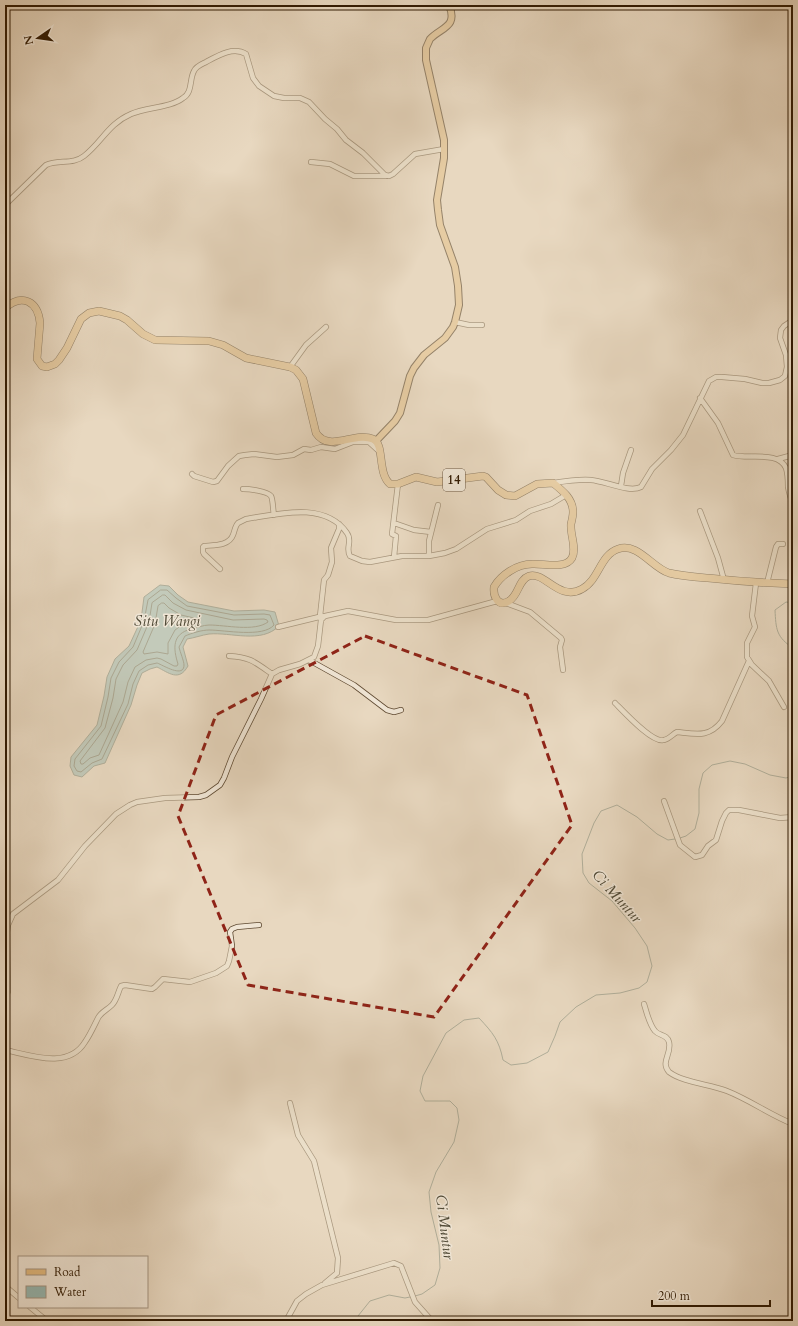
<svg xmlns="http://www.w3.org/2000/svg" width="798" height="1326" font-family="Cardo,serif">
  <rect width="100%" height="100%" fill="#e8d8c0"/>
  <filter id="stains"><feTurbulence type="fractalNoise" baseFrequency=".005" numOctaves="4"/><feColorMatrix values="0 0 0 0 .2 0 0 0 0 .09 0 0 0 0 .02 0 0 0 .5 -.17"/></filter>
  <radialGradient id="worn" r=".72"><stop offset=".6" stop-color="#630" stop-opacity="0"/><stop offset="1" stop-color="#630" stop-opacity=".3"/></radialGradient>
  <path fill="#97b9b3" stroke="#6e796c" d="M160,585L169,586L178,595L188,602L234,611L264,610L275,612L279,626C261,644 231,632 209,634C202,635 194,638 187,639L183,647L188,666C179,682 169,673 157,667L150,669L142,673L137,685L131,705L105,763L94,766L82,777L74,775L70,766L71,757L97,725L104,696L107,677L115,659L129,646L141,620L144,597Z"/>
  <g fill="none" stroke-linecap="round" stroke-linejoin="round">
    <path stroke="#646a5a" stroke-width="1" d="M161,590H167L176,598L187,606L234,615L264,614L270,615L274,625C263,638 225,630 209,630C202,630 192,633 185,636L179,647C180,652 184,661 184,665C184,679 161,664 157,663L148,665L139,671L133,684L128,704L102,759L92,763L81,772L77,771L74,766L75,759L101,726L108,697L111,678L119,662L133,647L144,621L148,600Z
      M163,595H165L173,603L186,610L233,620L264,619L267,620L268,622C254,632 226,625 209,625C203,625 197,628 191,629C172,634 173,648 178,664L177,666H174L161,659L157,658L146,660L135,667L128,682L123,702L99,755L90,758L83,764H81L80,761L105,728L113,698L116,679L123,665L137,650L149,622L152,603Z
      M162,603H164L169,608L181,615L194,618L195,621L182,625L175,630L168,643V654L157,652L144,654L143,652L155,624L158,606Z"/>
    <path stroke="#6e796c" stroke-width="1" d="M793,603L786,602L775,610C776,629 776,637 793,648
      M680,838L686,836L695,829L699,813V789L703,773L712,765L730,761L745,764L770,775L786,778L793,776
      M415,1296L422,1294L435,1285L440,1268L439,1245L431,1212L429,1192L436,1172L454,1142L459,1120L457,1108L450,1101H425L420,1091L423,1076L446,1033L464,1020L479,1018C493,1033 499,1040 503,1060L511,1065L527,1063L548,1052L555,1036L560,1022L576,1007L596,995L620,993L639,988L647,982L652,966L647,946L635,928L612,901L589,883L583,873L582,854L594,823L601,811L617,805L637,817L657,834L668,840L675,839
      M354,1321L370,1301L389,1295L405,1298L410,1297"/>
    <g stroke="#5f4a32" stroke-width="6">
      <path id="minor" d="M311,162L330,164L354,176H386
        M5,205L46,165C58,159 73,165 84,156C102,142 108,124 131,114C147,107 170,108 183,98C193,92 189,80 194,71C196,66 202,64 206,62C217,56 233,46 246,54L253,78L259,86L274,96L284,98H300L309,102L325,119L337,129L346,140L363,153L385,175L389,176L393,174L415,154L444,149
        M455,322L469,325H482
        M290,367L306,345L326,327
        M700,398L718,423L733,455C748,460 778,450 786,468C788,474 788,481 788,487C789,493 791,499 793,505
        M778,459L793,455
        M192,474L194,476L213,482L217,481L228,466L239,456L245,455L254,454L277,457L293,455L304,449L311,450L321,447L335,449L353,442H369L380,452
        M553,483C566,481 578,479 591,480C605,481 629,493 641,487L652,469L671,450L683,435L709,381L716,377H722L745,379L762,383H769L780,380L785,376L787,367L786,355L780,338L781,330L784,326L793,320
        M621,486L623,473L631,450
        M243,489C249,489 267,491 271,496C273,499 273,511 274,515
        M700,511L718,558L724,580
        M394,523L414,530L431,532
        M429,556V541L438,505
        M394,557L396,536L392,534L398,484
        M220,569L204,554L203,552V547L204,546C214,545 229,546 233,535C235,530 235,526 238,523L246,519C278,514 325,501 347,533C353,541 345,548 350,556L362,561L370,562L402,556H429L445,553L456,549L487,529L516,520L530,511L551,504L566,495
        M756,583L752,616L755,627L747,643V657L752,665L769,681L784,707
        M767,583L776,547L778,544H783
        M506,603L530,612L561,638L562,640L560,647L563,670
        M320,616L324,580L328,575L332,562L331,548L339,529V524
        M278,627L323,616
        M229,656C250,657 255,662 272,674
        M309,660L354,685L387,710L394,712L401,710
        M615,703C623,711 653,744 664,740C669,739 673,734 677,732C696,734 709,738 722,721L749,661
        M664,801L680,845L695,857L702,855L708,846L716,840L722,821L726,813L729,810H739L780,818L793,817
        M5,1000L8,991L7,932L8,925L13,914L58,880L85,846L116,814L130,805L137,802L165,798L199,797L206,795L220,785L224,778L232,757L261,699L272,674L279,670L300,664L314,657L318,646L321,620L325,616L348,611L396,620H428L497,601
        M644,1004C647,1013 649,1024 655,1031C659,1036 667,1034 669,1042C672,1054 660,1062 669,1072C684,1083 710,1084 727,1091C750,1100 770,1115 793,1124
        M5,1050C30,1055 68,1070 85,1042C90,1035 94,1026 98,1018C101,1012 107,1010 112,1005C117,1000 118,992 121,986L125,985L152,989L155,987L163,979L190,982L216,973L227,966L229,961L232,946L230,932L232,929L237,927L259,925
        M290,1103L298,1135L314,1161L338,1258L337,1273L325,1283
        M5,1286L19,1298
        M30,1307L47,1321
        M286,1321L297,1301L306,1294L322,1285L394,1263L401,1266L415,1302L432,1321"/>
    </g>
    <g stroke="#311a02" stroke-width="8">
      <path id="major" d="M376,441L395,421L400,413L410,376L414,368L424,355L445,338L453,327L455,322L459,305L458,286L455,267L440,225L438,210L437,200L444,158V140L426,60V48L430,39C442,27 458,27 449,5"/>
    </g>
    <g stroke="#311a02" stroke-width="8">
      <path id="highway" d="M5,308C22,293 38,301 40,323L37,359L42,366L47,367L55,364L59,360L67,348L81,319L89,313L99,311L120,316L127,320L143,334L155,340L209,341L223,345L246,358L290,367L296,370L303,379L316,433C329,453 355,431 373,439C385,444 377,473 390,484H398L416,477L437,482L483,476L486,477L498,490L506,495L515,496L537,484L553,483C563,491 573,499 573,512C573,516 572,520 571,524C570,535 577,548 572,558C565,570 543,563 532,564C517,564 501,575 494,587C493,596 498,608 509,601C519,595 518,580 529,576C545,571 559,602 582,589C599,580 600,555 618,549C638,542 652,568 669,573C681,576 695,577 708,578C736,581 765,583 793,584"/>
    </g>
    <use href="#minor" stroke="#f0e6d6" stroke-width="4.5"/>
    <use href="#major" stroke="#e4bc80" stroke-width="6"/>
    <use href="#highway" stroke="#e4bc80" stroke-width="7"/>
  </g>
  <path d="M0 0H798V1326H0ZM365,636L527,695L572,825L434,1017L248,985L178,816L216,715Z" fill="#e8d8c0" fill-opacity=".55" fill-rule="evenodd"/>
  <path fill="none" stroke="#8f2418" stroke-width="3" stroke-dasharray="8 5" stroke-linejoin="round" d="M365,636L527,695L572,825L434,1017L248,985L178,816L216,715Z"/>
  <g text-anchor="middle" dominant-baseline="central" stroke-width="3" stroke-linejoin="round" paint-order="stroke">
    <rect fill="#f0e6d6" stroke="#6a5742" stroke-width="1" x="443" y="469" width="22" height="22" rx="3"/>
    <g font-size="13" font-weight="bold" fill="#311a02">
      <text x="454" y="480">14</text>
    </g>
    <g font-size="15" font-style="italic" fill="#504a37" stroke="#f0e6d6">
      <text x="167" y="621">Situ Wangi</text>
      <text transform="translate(617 896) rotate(48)">Ci Muntur</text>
      <text transform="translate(445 1227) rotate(83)">Ci Muntur</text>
    </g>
  </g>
  <rect width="798" height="1326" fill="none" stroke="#e8d8c0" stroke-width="20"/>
  <rect x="6" y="6" width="786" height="1314" fill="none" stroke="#311a02" stroke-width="2"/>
  <rect x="10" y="10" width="778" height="1306" fill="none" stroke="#311a02"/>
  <rect x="18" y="1256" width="130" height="52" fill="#f0e6d6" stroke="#a49481"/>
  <rect x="26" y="1269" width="20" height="6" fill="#e4bc80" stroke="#a49481"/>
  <text x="54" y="1276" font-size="12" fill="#311a02">Road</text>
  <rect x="26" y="1286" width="20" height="12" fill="#97b9b3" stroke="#a49481"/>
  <text x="54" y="1296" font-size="12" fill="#311a02">Water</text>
  <g transform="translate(38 38) rotate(257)" stroke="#f0e6d6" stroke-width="3" paint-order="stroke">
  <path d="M0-3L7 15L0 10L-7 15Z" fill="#311a02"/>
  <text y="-6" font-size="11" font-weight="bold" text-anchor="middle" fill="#311a02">N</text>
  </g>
  <path d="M652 1300v6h118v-6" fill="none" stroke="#311a02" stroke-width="2"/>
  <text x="658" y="1300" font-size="12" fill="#311a02" stroke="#f0e6d6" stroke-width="3" paint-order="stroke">200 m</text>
  <rect width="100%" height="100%" filter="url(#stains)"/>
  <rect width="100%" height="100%" fill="url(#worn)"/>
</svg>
